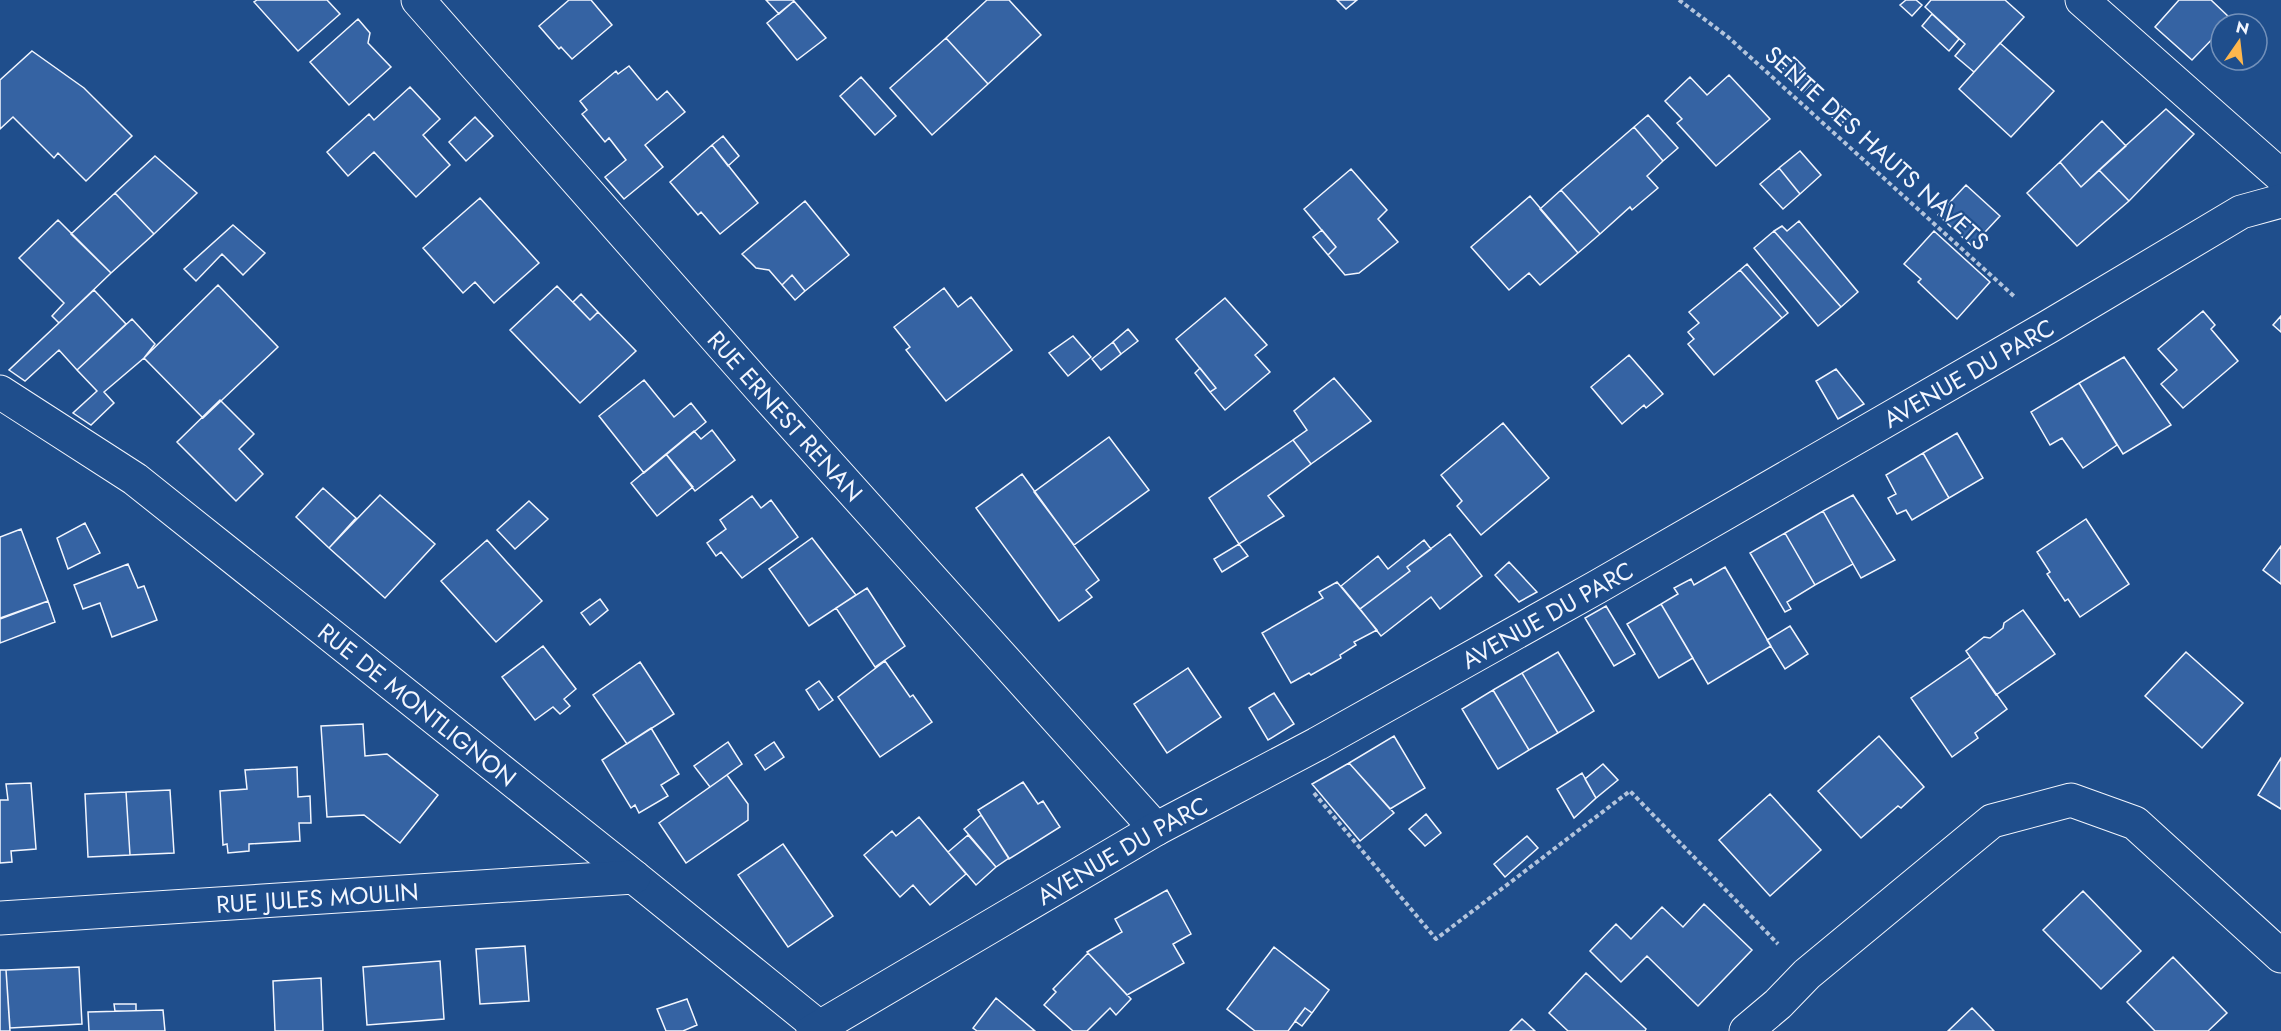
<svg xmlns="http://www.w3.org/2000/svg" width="2281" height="1031" font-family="Jost,sans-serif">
  <rect width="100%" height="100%" fill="#1f4e8c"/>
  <path fill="#3563a3" stroke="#f2f6ff" stroke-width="1.5" d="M257,0H327L340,14L298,51L254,2Z
    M569,0H591L612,25L572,59L561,47L559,49L539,26Z
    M766,0H793L794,1L779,14Z
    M987,0H1009L1041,35L988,84L946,38Z
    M1337,0H1357L1346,9Z
    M1906,0H1916L1922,5L1912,16L1900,5Z
    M1931,0H2005L2024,17L1974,72L1955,56L1965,44L1925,7Z
    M2179,0H2211L2231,19L2226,24H2221V30L2192,60L2155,27Z
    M794,1L826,38L797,60L767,23Z
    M1932,14L1959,39L1949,51L1922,26Z
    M358,19L370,33L368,43L391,67L349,105L310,62Z
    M946,38L988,84L932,135L890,88Z
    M2000,43L2054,91L2011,137L1959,89Z
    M32,51L84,88L132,136L86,181L58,153L54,158L13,117L0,129V80Z
    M1794,57L1805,68L1800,73L1812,83L1803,92L1781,71Z
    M629,66L657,100L667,91L685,112L645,145L663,167L624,199L605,177L626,160L609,138L605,142L582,114L587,110L580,101L616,71L618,74Z
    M1729,75L1770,119L1716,166L1677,123L1682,119L1665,101L1690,77L1707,95Z
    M861,77L896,116L875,135L840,96Z
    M410,87L440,119L423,135L450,165L416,197L374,152L348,176L327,152L369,114L374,120Z
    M1839,104L1850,115L1840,125L1830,115Z
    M2166,109L2194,134L2129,201L2099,170Z
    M1648,115L1678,148L1663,161L1634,127Z
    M475,117L493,136L466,161L449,142Z
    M2102,121L2126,146L2081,187L2060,162Z
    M1634,127L1663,161L1647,176L1658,188L1632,210L1630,207L1600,234L1561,190Z
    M723,136L739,156L728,166L712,145Z
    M712,145L758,203L720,234L701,212L698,215L670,182Z
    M1800,151L1821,175L1800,194L1779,168Z
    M155,156L197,193L154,234L115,193Z
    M2060,162L2081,187L2099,170L2129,201L2077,246L2027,193Z
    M1779,168L1800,194L1783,209L1760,184Z
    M1351,169L1387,210L1378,219L1398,242L1359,273L1345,275L1328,255L1336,247L1304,209Z
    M1966,185L2000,216L1972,246L1938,215Z
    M1561,190L1600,234L1578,253L1540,209Z
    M115,193L154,234L111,273L71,234Z
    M1530,196L1578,253L1540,285L1529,273L1509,290L1471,247Z
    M480,198L539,263L494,303L475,282L463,293L423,248Z
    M805,201L849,255L805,291L792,275L782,285L769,270L756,268L742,254Z
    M58,220L111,273L59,323L52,316L64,303L19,258Z
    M1799,221L1858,292L1841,307L1774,231L1782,226L1787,231Z
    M233,225L265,253L243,275L222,254L196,281L184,269Z
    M1322,230L1336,247L1328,255L1313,237Z
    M1774,231L1841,307L1818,326L1754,248Z
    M1934,231L1990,282L1957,319L1918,282L1921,279L1904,264Z
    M1747,264L1788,313L1782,318L1740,270Z
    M1740,270L1782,318L1714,375L1688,344L1694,339L1688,332L1699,323L1689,312Z
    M792,275L805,291L795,300L782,285Z
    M218,285L278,347L203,418L144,358Z
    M557,286L590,320L598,312L636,351L580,403L510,330Z
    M944,288L958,307L971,297L1012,350L946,401L906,350L910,347L894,327Z
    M94,290L126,324L77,370L59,350L25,381L9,370Z
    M581,294L598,312L590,320L573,302Z
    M1225,298L1267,345L1255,355L1270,372L1225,410L1210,392L1216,388L1176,339Z
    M2203,311L2215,325L2211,329L2238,361L2183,408L2161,384L2177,370L2158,349Z
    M2281,316V332L2273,325Z
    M132,319L155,344L144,358L104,392L114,403L91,425L73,413L97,391L77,370Z
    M1128,329L1138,341L1121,354L1113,342Z
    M1073,336L1091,357L1068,376L1049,353Z
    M1113,342L1121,354L1101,370L1092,359Z
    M1629,355L1663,394L1646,408L1644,405L1622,424L1591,387Z
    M2124,357L2171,425L2123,454L2079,383Z
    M1200,368L1216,388L1210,392L1195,373Z
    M1836,369L1864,404L1838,419L1816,381Z
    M1334,378L1371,421L1311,464L1293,440L1307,430L1294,411Z
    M644,380L674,417L691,403L706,422L644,473L599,416Z
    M2079,383L2117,445L2083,468L2062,438L2050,445L2031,412Z
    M220,400L254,434L239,449L263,474L236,501L177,442Z
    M1503,423L1549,478L1481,535L1457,506L1462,501L1441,475Z
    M712,430L735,460L695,491L666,454L694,431L701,439Z
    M1957,433L1983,478L1949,498L1923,453Z
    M1109,437L1149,490L1074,545L1034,492Z
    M1293,440L1311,464L1268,496L1284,516L1239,544L1209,498Z
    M1923,453L1949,498L1912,520L1906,510L1897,514L1888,498L1896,494L1886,475Z
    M666,454L693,487L657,516L631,483Z
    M1022,474L1099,580L1086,590L1092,597L1059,621L976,508Z
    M323,488L356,518L329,548L296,517Z
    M380,495L435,544L385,598L329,548Z
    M1853,495L1895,560L1861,578L1823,511Z
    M752,496L761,508L771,500L798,537L742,578L721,552L716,556L707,543L726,529L720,520Z
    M529,501L548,519L515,549L497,530Z
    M1823,511L1853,564L1815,585L1785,533Z
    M2086,519L2129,584L2080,617L2068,599L2065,601L2047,574L2050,572L2037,552Z
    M85,523L100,553L68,569L57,538Z
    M21,529L48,601L0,618V537Z
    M1785,533L1815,585L1787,602L1791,609L1785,612L1750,553Z
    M1450,534L1482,576L1440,609L1431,597L1381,636L1360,609L1410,571L1407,567Z
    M812,538L856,595L809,626L769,569Z
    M487,540L542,601L496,642L441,581Z
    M1424,540L1431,549L1407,567L1410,571L1360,609L1341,586L1378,556L1388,569Z
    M1239,544L1248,556L1222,572L1214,559Z
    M2281,546V584L2263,570Z
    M1509,562L1537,592L1519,602L1495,575Z
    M128,564L138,588L144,586L157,620L112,637L100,603L83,609L74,585Z
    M1725,567L1771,646L1708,684L1661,604L1678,594L1674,588L1691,579L1694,585Z
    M1337,582L1377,630L1354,642L1356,645L1340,655L1341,658L1311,675L1309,673L1291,683L1262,633L1323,598L1319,592Z
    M867,588L905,646L875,667L836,608Z
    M600,599L608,610L590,625L581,613Z
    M48,601L55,622L0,643V619Z
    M1661,604L1693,658L1659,678L1627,624Z
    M1606,606L1635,654L1614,666L1585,618Z
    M2023,610L2055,654L1996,695L1966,651L1984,637L1990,638L2003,628L2004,623Z
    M1790,626L1808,654L1785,669L1767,640Z
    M543,646L576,689L564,699L570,706L560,714L553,707L535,720L502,677Z
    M1558,652L1594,711L1558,733L1522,673Z
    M2186,652L2243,703L2202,748L2145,696Z
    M1970,657L2007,709L1975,733L1978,738L1952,757L1911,698Z
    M885,661L910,697L913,695L932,722L880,757L838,697Z
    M640,662L674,714L627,744L593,695Z
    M1188,668L1221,717L1167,753L1134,704Z
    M1522,673L1558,733L1529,750L1493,690Z
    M819,681L833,700L819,710L806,690Z
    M1493,690L1529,750L1498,769L1462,709Z
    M1274,693L1294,724L1268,740L1249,708Z
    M363,724L365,756L387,754L438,795L400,843L364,815L327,817L321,726Z
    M651,728L679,774L661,785L668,796L639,813L635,805L631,808L602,760Z
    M1394,736L1425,788L1390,809L1349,763Z
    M1879,736L1924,787L1901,808L1898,806L1861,838L1818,791Z
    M728,742L742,764L710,787L694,766Z
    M774,742L784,757L765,770L755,755Z
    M2281,758V809L2258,795Z
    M1349,763L1394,813L1360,841L1312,784Z
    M1603,764L1618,780L1596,798L1585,779Z
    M297,767L298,797L310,796L311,823H299L300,841L249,844V851L228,853L227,844L223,845L220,791L247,789L245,770Z
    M1582,773L1596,798L1574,818L1557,789Z
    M727,775L748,804V820L686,863L659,823Z
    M1023,782L1038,804L1043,801L1060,827L1009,859L978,810Z
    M31,783L36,849L11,851L12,862L0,863V800H8L6,784Z
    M170,790L174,853L130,855L126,792Z
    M126,792L130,855L88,857L85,794Z
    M1770,794L1821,850L1770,896L1719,840Z
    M1426,814L1441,833L1425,846L1409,829Z
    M981,815L1009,858L996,867L964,829Z
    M919,817L966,874L930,905L913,885L900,897L864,855L892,831L896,836Z
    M968,835L996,867L976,885L948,852Z
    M1527,836L1538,848L1505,877L1494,864Z
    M783,844L833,916L788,947L738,875Z
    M1167,890L1191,934L1173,944L1184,963L1127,995L1087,952L1122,932L1115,919Z
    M2083,891L2141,951L2101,989L2043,930Z
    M1704,904L1752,950L1698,1006L1647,956L1621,982L1590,951L1616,924L1631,939L1662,907L1683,927Z
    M525,946L529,1001L480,1004L476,949Z
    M1274,947L1329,990L1312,1013L1305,1008L1288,1031H1255L1227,1009Z
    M1088,953L1131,999L1116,1015L1110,1008L1087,1031H1073L1044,1005L1056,992L1053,989Z
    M2173,957L2227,1013L2208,1031H2155L2127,1002Z
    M440,961L444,1019L367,1025L363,967Z
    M79,967L82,1024L10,1028L6,970Z
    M0,970H6L10,1031H0Z
    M1586,973L1646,1029L1645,1031H1568L1549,1013Z
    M321,978L323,1031H275L273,981Z
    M996,998L1035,1031H977L973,1028Z
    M687,999L697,1025L683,1031H666L657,1009Z
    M114,1004H136V1011H115Z
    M1305,1008L1312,1013L1302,1026L1295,1021Z
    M1972,1008L1994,1031H1948Z
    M163,1010L165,1031H89L88,1012Z
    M1522,1019L1535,1031H1510Z"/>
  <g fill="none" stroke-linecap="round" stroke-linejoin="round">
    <g stroke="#f2f6ff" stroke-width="35">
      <g id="minor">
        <path id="s1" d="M418,0L761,389L1156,829"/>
        <path d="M2082,0L2281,176"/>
        <path id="s2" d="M0,392L135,479L634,877L824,1031"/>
        <path id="s3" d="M0,918L634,877"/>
        <path id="s4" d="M813,1031L1156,829L1317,744L1597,587L2048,327L2241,212L2281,201"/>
        <path d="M1746,1031L1778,1004L1807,974L1992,821L2071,800L2135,823L2281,956"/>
      </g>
    </g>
    <path stroke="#b3c4dc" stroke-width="4" stroke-dasharray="4.5 3" stroke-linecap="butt" d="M1679,0L1728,37L2016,298
      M1314,793L1436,939L1630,791L1778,944"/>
    <use href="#minor" stroke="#1f4e8c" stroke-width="33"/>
  </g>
  <g text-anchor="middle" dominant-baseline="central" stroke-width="4.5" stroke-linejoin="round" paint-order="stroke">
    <g font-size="24" fill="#f2f6ff" stroke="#1f4e8c">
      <text transform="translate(1877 148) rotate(42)">SENTE DES HAUTS NAVETS</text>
      <text stroke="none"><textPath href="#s4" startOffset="1330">AVENUE DU PARC</textPath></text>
      <text stroke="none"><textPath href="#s1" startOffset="555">RUE ERNEST RENAN</textPath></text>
      <text stroke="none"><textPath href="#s4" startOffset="844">AVENUE DU PARC</textPath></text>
      <text stroke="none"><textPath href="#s2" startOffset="522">RUE DE MONTLIGNON</textPath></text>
      <text stroke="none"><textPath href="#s4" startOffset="358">AVENUE DU PARC</textPath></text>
      <text stroke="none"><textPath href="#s3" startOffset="318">RUE JULES MOULIN</textPath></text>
    </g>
  </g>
  <g transform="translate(2239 42) rotate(14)"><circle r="28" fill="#1f4e8c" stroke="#7391ba" stroke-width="1.5"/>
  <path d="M0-4.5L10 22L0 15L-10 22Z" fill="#ffb74d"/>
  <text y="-9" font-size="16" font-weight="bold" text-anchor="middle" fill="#f2f6ff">N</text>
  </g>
</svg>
